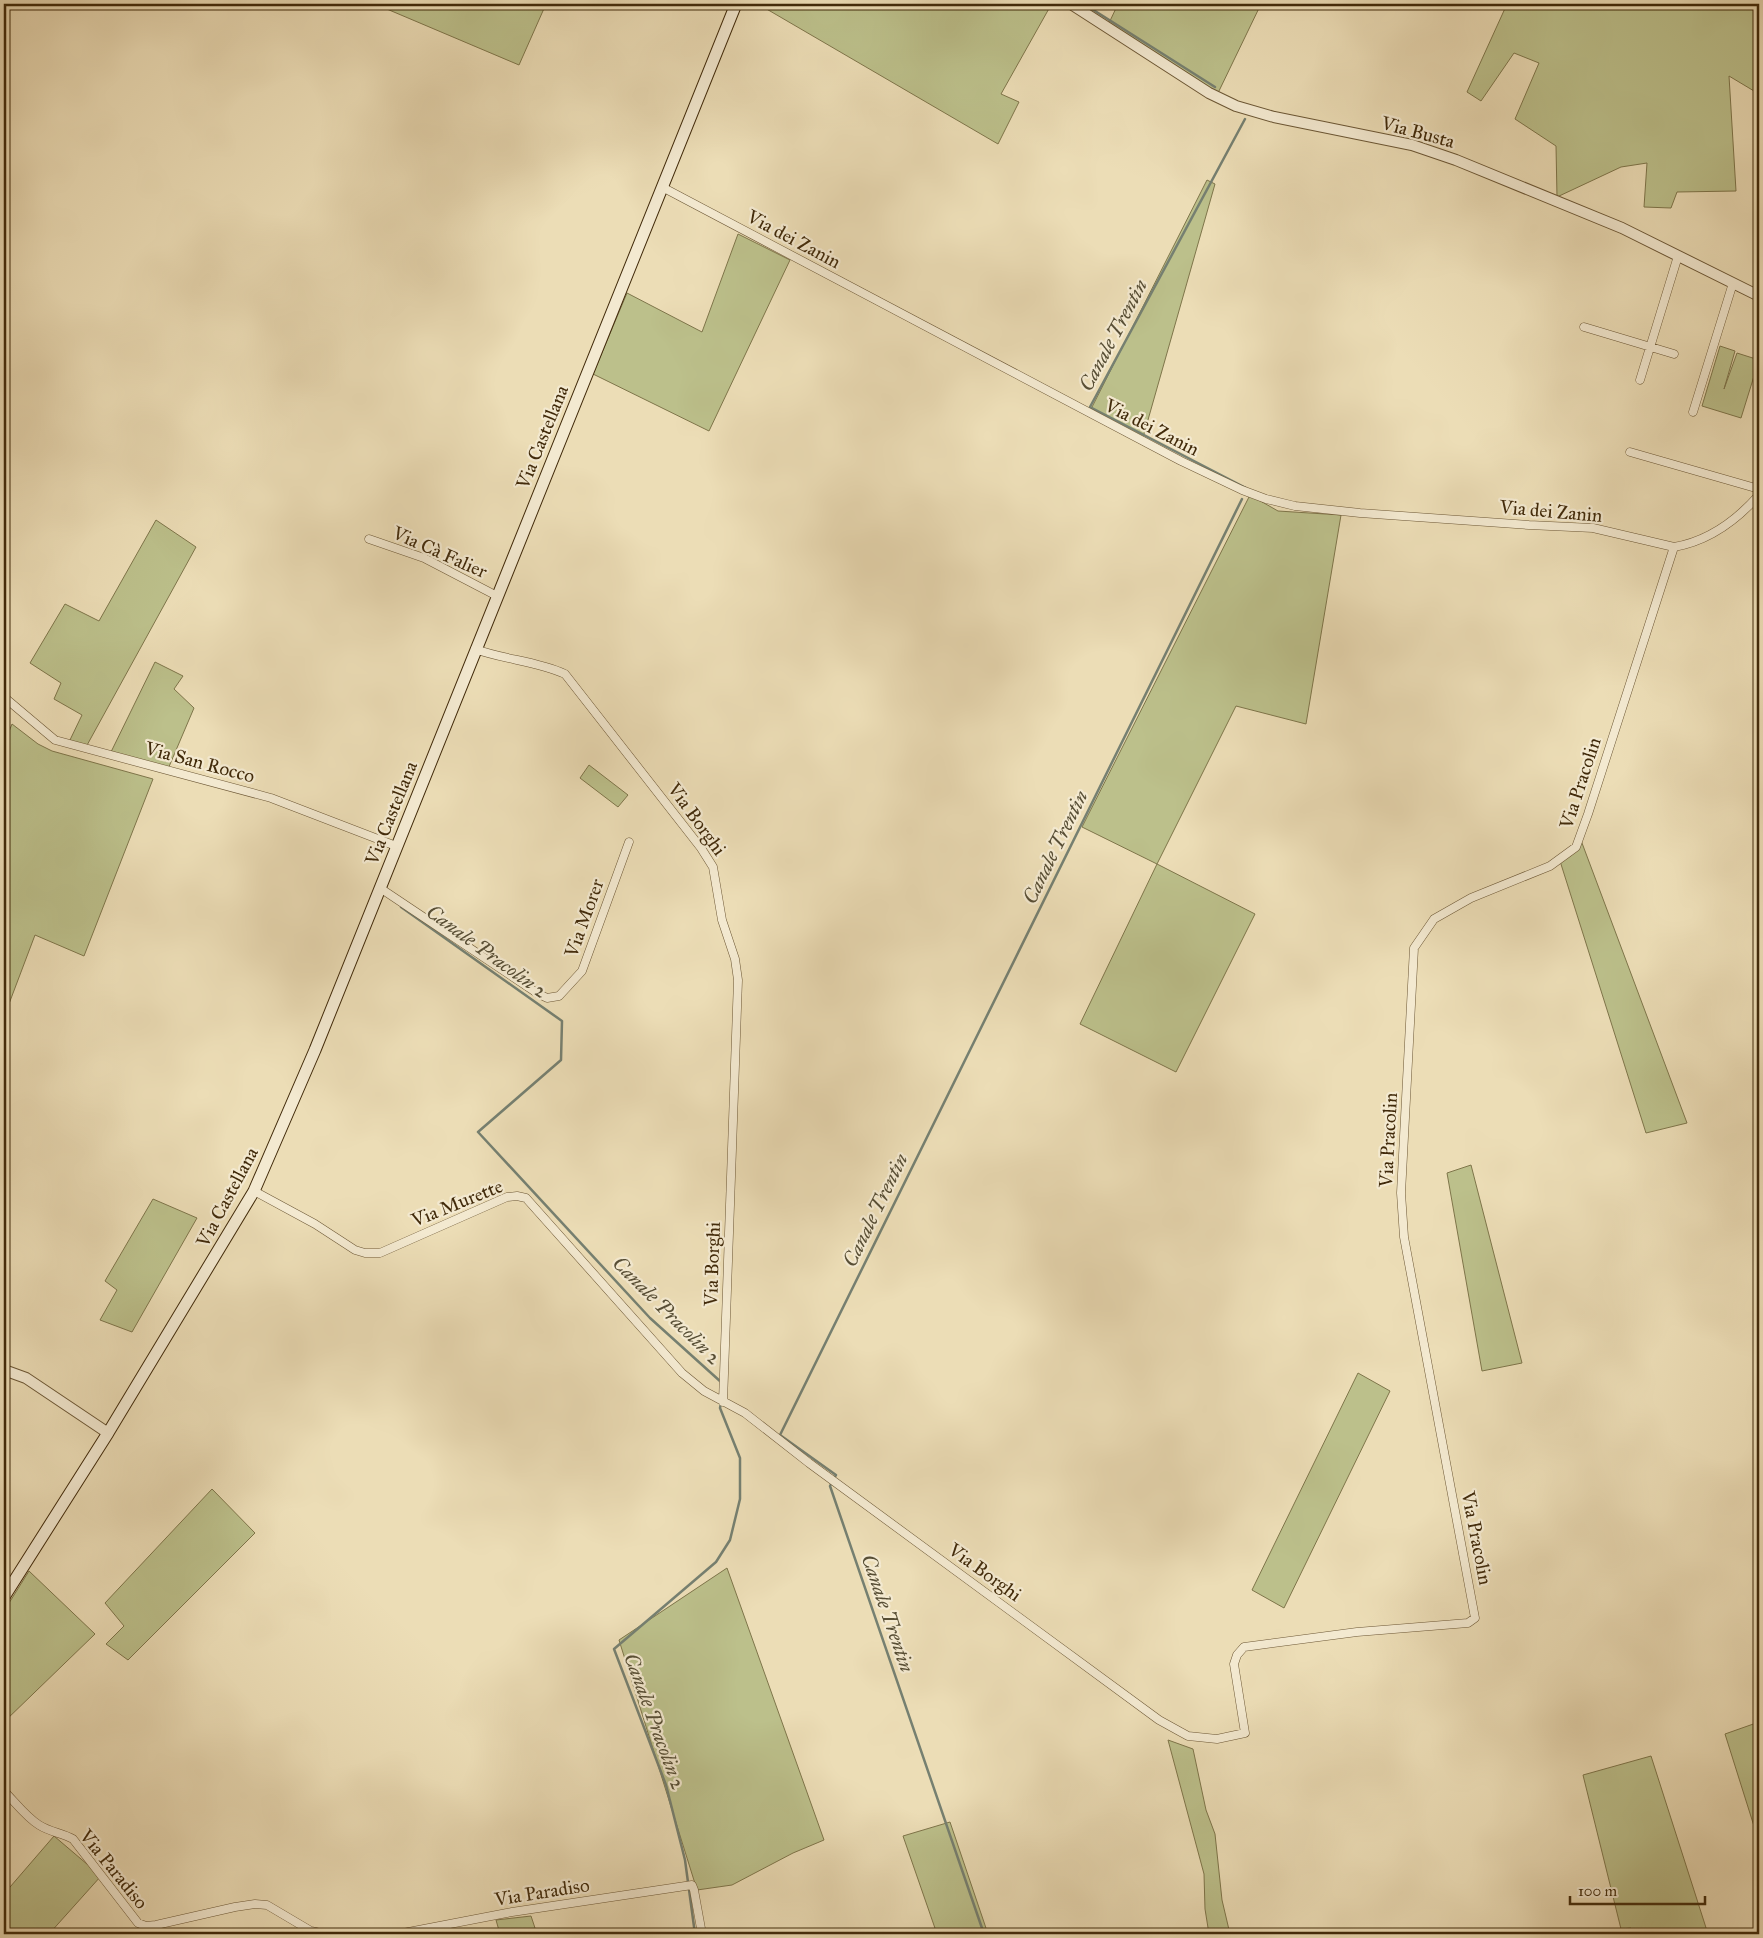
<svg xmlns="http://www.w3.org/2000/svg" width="1763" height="1938" font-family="'IM FELL Great Primer',serif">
  <rect width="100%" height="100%" fill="#ecddb6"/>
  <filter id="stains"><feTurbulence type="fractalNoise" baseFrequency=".004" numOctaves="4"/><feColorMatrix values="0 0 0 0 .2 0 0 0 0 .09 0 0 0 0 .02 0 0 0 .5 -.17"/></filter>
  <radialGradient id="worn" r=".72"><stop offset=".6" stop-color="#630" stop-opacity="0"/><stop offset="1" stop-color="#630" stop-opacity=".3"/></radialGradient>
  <path fill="#bcc08b" stroke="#7e754a" d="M375,4H546L519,65Z
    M758,4H1050L1051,5L1001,94L1019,102L998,144Z
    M1118,4H1261L1218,93L1109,23Z
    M1507,4H1758L1759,94L1729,76L1736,191L1677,192L1671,208L1644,207L1647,163L1621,167L1557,197L1556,146L1515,119L1539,63L1514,53L1481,101L1467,92Z
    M1207,180L1215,184L1142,441L1089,413Z
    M738,234L790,260L709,431L593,374L627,293L702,332Z
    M1720,346L1735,351L1724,389L1737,353L1759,360L1741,418L1702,406Z
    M1250,495L1278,511L1341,515L1306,724L1236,706L1157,864L1255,914L1176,1072L1080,1024L1157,864L1082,827Z
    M156,520L196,547L86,747L69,742L82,715L54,699L61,683L30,663L65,604L99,621Z
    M155,662L183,676L174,689L194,708L168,769L110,754Z
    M12,724L38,744L52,751L153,779L84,956L35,935L4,1017V744Z
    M589,765L628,795L618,807L580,778Z
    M1579,835L1687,1123L1646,1133L1560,861L1572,855Z
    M1471,1165L1522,1363L1482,1371L1447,1173Z
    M153,1199L197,1218L132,1332L100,1320L117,1290L105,1281Z
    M1358,1373L1390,1391L1284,1608L1252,1590Z
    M212,1489L255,1533L128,1660L106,1644L124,1626L105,1603Z
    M727,1568L824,1840L793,1853L732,1885L697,1890L619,1640Z
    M29,1571L95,1634L4,1722V1611Z
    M1759,1722V1842L1725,1734Z
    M1168,1740L1193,1749L1206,1810L1215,1834L1222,1900L1230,1934H1209L1205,1909L1204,1874Z
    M1651,1756L1708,1934H1633L1631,1928L1621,1929L1583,1775Z
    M950,1822L988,1934H937L903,1836Z
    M54,1836L101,1876L49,1934H4V1894Z
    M531,1916L537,1934H500L496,1920Z"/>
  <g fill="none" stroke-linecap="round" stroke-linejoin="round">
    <path stroke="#768071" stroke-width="2.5" d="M1084,4L1215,87
      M1245,119L1090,407L1246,488
      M401,907L562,1021L561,1060L478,1132L650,1318L721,1382
      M695,1934L685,1860L666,1785L614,1649L716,1562L730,1540L740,1499V1458L720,1408L721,1403
      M984,1934L830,1486L836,1475L780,1435L1242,499"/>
    <g stroke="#6c5735" stroke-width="9">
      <path id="minor" d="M662,187L1181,461L1242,490L1266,499L1295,506L1360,513L1529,525L1593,528L1674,547
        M1584,327L1674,354
        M1640,380L1678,256
        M1693,412L1733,283
        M1630,452L1759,489
        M369,539L424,558L497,596
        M475,649C505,660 537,661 565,674L701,848L713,867L722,920L735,959L738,980L723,1402
        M4,697L55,740L271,798L396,846
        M380,888L537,993L547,998L559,996L582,971L629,842
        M254,1191L315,1224L355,1250L365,1253H380L507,1197L517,1196L526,1198L682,1373L704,1391L745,1413L809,1463L1159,1720L1188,1736L1217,1739L1245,1733L1234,1664L1237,1655L1244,1647L1357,1632L1468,1623L1475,1618L1404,1237L1401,1193L1414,948L1434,919L1471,898L1550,866L1576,847L1588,814L1674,547C1709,541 1736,521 1759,495
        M4,1791C15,1802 26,1817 39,1825C50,1832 62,1833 73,1839L138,1923L146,1926L156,1925L235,1907L255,1904L267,1905L311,1931L325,1934
        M398,1934L512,1912L692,1885L694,1890L702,1934"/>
    </g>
    <g stroke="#6c5735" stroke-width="12">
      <path id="tertiary" d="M1071,4L1209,93L1236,106L1274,117L1412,145L1456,160L1622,228L1759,296
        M4,1370L26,1378L108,1433"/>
    </g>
    <g stroke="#412a0a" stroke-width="13">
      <path id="secondary" d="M4,1597L108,1433L254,1191L315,1050L736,4"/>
    </g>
    <use href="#minor" stroke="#f3e9d0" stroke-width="8"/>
    <use href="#tertiary" stroke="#f3e9d0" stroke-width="10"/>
    <use href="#secondary" stroke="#f3e9d0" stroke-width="11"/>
  </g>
  <g text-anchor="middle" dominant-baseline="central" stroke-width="4.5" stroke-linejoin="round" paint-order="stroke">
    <g font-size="19" fill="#412a0a" stroke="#f3e9d0">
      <text transform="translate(1418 132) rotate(15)">Via Busta</text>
      <text transform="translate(794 239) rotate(28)">Via dei Zanin</text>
      <text transform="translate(1152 427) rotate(27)">Via dei Zanin</text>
      <text transform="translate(542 437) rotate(-68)">Via Castellana</text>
      <text transform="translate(1551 511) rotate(5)">Via dei Zanin</text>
      <text transform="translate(440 552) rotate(24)">Via Cà Falier</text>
      <text transform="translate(200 762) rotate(15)">Via San Rocco</text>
      <text transform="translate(1580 783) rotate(-72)">Via Pracolin</text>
      <text transform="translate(391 813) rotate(-68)">Via Castellana</text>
      <text transform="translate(697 819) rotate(54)">Via Borghi</text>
      <text transform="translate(584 918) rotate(-70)">Via Morer</text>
      <text transform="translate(1388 1140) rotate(-87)">Via Pracolin</text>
      <text transform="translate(227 1197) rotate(-62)">Via Castellana</text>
      <text transform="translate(457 1203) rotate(-22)">Via Murette</text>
      <text transform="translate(712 1264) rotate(-88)">Via Borghi</text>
      <text transform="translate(1477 1538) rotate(79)">Via Pracolin</text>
      <text transform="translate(985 1572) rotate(36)">Via Borghi</text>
      <text transform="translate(114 1869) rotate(51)">Via Paradiso</text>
      <text transform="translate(542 1892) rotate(-9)">Via Paradiso</text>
    </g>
    <g font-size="20" font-style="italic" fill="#574e35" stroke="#f3e9d0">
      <text transform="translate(1113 335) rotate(-62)">Canale Trentin</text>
      <text transform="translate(1055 847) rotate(-64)">Canale Trentin</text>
      <text transform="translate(487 951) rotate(36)">Canale Pracolin 2</text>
      <text transform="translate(875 1210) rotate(-64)">Canale Trentin</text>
      <text transform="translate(667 1310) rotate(45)">Canale Pracolin 2</text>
      <text transform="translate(888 1613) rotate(71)">Canale Trentin</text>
      <text transform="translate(655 1721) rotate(70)">Canale Pracolin 2</text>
    </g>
  </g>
  <rect width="1763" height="1938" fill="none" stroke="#ecddb6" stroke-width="20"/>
  <rect x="5" y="5" width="1753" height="1928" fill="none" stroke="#412a0a" stroke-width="2.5"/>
  <rect x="10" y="10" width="1743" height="1918" fill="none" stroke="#412a0a"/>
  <path d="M1570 1896v8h135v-8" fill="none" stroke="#412a0a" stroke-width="2.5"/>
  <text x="1578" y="1896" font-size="15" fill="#412a0a" stroke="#f3e9d0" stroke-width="4" paint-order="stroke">100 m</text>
  <rect width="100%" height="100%" filter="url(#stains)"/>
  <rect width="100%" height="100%" fill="url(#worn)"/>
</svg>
